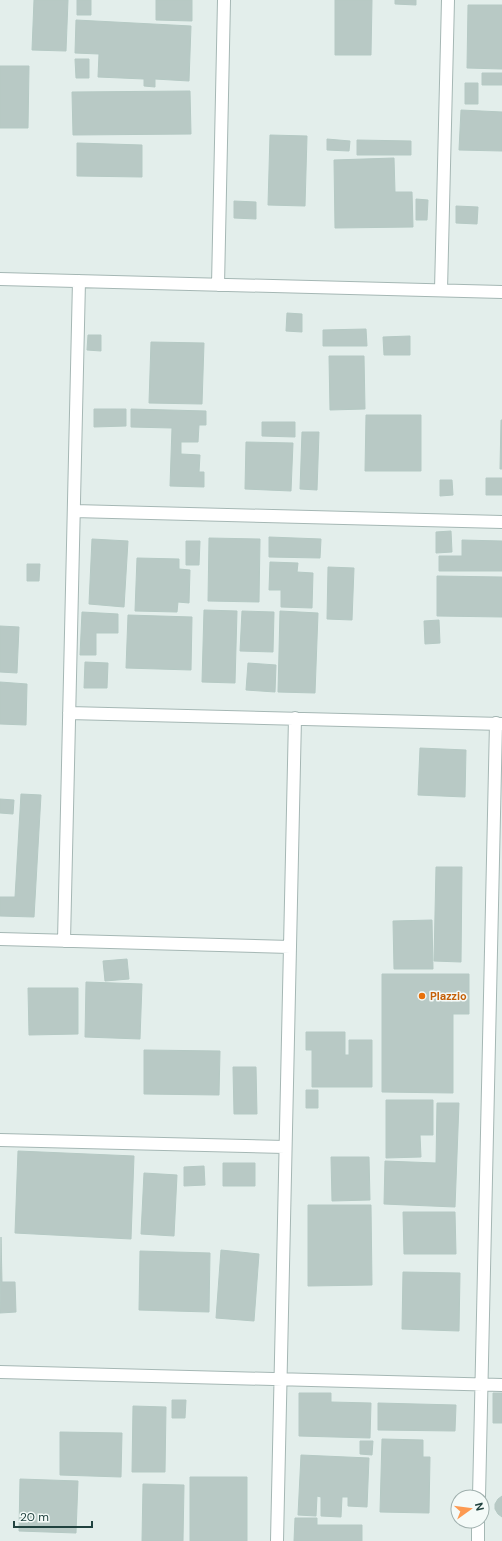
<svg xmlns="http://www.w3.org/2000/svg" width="502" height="1541" font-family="'DM Sans',sans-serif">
  <rect width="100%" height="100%" fill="#e3eeeb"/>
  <path fill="#b8c9c5" stroke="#b5c9c4" d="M34,0H68L66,51L32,50Z
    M77,0H91V15H77Z
    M156,0H192V21L156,20Z
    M335,0H372L371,55H335Z
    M395,0H416V5L395,4Z
    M468,5H502V69L467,68Z
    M76,20L191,26L189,81L155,79V87L144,86V79L98,77L99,54L75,53Z
    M75,59H89V78H76Z
    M0,66H29L28,128H0Z
    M482,73H502V85H482Z
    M465,83H478V104H465Z
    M190,91L191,134L73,135L72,92Z
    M461,110L502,112V151L459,150Z
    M270,135L307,136L305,206L268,205Z
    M327,139L350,141L349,151L327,150Z
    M357,140L411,141V155H357Z
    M77,143L142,145V177L77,176Z
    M394,158L395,192H412L413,227L335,228L334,160Z
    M416,199L428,200L427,220H416Z
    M234,201L256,202V219L234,218Z
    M456,206L478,207L477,224L456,223Z
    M287,313L302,314V332L286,331Z
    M366,329L367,346H323V330Z
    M88,335H101V351L87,350Z
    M410,336V355H384L383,337Z
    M151,342L204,343L202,404L149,403Z
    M329,356H364L365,409L330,410Z
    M94,409H126V426L94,427Z
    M131,409L206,411V425H199L198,442H181V454L200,455L199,472H204V487L170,486L172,428L131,427Z
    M366,415H421V471H365Z
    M501,420H502V469H500Z
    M262,422H295V437L262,436Z
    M302,432H319L317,490L300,489Z
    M246,442L293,443L291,491L245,489Z
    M486,478H502V495H486Z
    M440,480H452L453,495L440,496Z
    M451,531L452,552L436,553V532Z
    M269,537L321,539L320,558L269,557Z
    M209,538L260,539L259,602L208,601Z
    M92,539L128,541L124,607L89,604Z
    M462,540L502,541V571H439V556H462Z
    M186,541H200L199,565H186Z
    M137,558L179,559V569L190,570L189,603L178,602L177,612L135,611Z
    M270,562L298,563L297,572L313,573L312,608L281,607V590H269Z
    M27,564H40L39,581H27Z
    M328,567L354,568L352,620L327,619Z
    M437,576L502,577V617L437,616Z
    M204,610L237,611L235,683L202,682Z
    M242,611L274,612L273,652L240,651Z
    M280,611L318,613L315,693L278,692Z
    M82,612L118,614V633H96V655H80Z
    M128,615L192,617L191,670L126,668Z
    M439,620L440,643L425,644L424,621Z
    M0,626L19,627L17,673L0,672Z
    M85,662L108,663L107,688H84Z
    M248,663L276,665L275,692L246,690Z
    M0,682L27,684L26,725L0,724Z
    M420,748L466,750L465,797L418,795Z
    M21,794L41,795L34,917L0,916V897H15Z
    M0,799L14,800L13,814L0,813Z
    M436,867H462L461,962L434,961Z
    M432,920L433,969H394L393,921Z
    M127,959L129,979L105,981L103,961Z
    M382,974H469V1014H453V1093L382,1092Z
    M86,982L142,984L140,1039L85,1037Z
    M28,988H78V1034L29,1035Z
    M306,1032H345V1055H349V1040H372V1087H312V1050H306Z
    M144,1050L220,1051L219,1095L144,1094Z
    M233,1067H256L257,1114H234Z
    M306,1090H318V1108H306Z
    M386,1100H433V1135H420L421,1157L386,1158Z
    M437,1103H459L455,1207L384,1204L385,1161L436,1163Z
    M18,1151L134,1156L131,1239L15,1233Z
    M331,1157H369L370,1200L332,1201Z
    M223,1163H255V1186H223Z
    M204,1166L205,1185L184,1186V1167Z
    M144,1173L177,1175L174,1236L141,1234Z
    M308,1205H371L372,1285L308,1286Z
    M403,1212H455L456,1254H404Z
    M1,1237L2,1282H15L16,1312L0,1313Z
    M221,1250L259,1254L254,1321L216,1318Z
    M140,1251L210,1253L209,1312L139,1310Z
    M403,1272L460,1273L459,1331L402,1329Z
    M299,1393H331V1402L371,1403L370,1438L299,1436Z
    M493,1393H502V1423H493Z
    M172,1400H186L185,1418H172Z
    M378,1403L456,1405L455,1431L378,1430Z
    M133,1406L166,1407L165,1472H132Z
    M60,1432L122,1433L121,1477L60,1475Z
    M382,1439L423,1440V1457H430L429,1513L380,1512Z
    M360,1441H373L372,1455L360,1454Z
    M301,1455L369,1458L367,1507L348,1506V1497H342L341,1517L321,1516V1497L317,1496L316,1516L298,1515Z
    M190,1477H247V1541H190Z
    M20,1479L78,1481L76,1533L19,1531Z
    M143,1484L184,1485L183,1541H142Z
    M502,1496V1517L498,1514L495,1509V1504L498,1499Z
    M295,1518H317V1525H362V1541H294Z"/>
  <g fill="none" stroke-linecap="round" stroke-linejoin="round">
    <g stroke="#a5b7b4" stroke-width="14">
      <path id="minor" d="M0,279L502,292
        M218,285L224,0
        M441,290L448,0
        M74,511L502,522
        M69,713L502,724
        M0,939L290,947
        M64,941L79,281
        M0,1140L285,1147
        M0,1372L502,1385
        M479,1497L496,723
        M277,1541L295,718
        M478,1541V1521"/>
    </g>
    <use href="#minor" stroke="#fff" stroke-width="12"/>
  </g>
  <circle fill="#e8710a" stroke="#f4faf8" stroke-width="1.5" cx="422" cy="996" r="4"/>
  <g text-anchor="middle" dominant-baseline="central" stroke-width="3" stroke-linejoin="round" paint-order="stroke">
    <g font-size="11" font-weight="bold" fill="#c56008" stroke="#f4faf8" text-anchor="start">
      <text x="430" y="996">Plazzio</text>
    </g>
  </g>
  <g transform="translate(470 1509) rotate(76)"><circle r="19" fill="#f4faf8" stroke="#a0b0ae"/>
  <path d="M0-3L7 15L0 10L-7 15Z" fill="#fd9a52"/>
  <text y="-6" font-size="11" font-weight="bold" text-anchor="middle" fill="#21423f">N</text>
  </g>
  <path d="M14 1521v6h78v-6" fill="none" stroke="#21423f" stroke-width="2"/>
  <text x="20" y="1521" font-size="12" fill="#21423f" stroke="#f4faf8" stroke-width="3" paint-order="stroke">20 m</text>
</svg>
